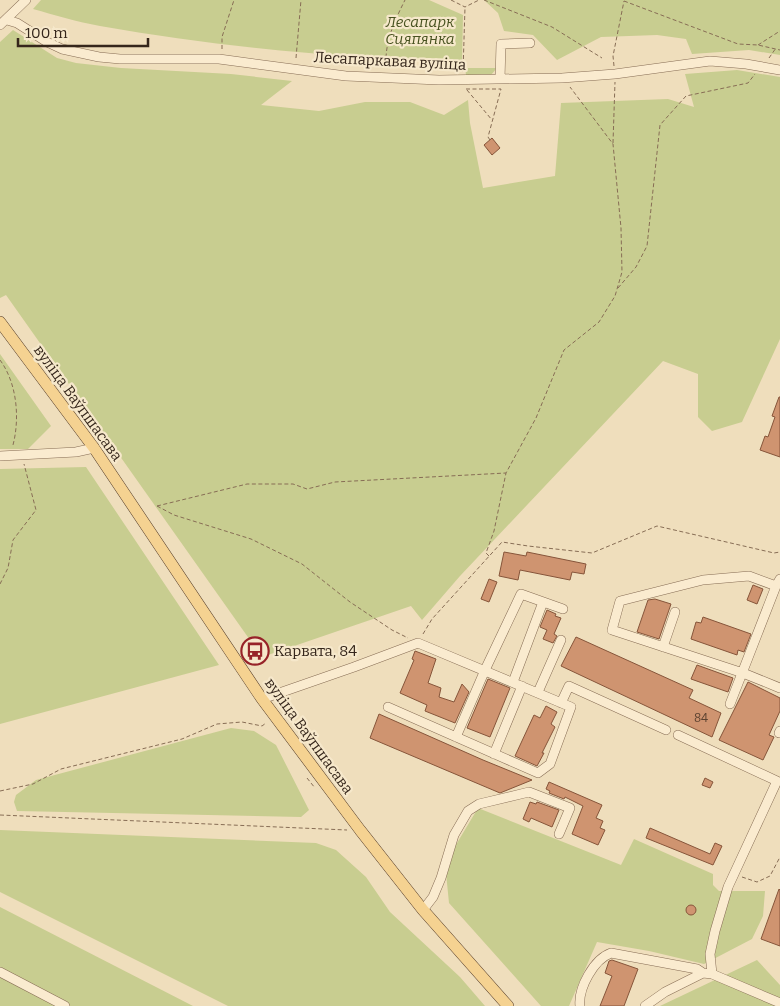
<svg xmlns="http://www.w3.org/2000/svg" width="780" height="1006" font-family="Bitter,serif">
  <rect width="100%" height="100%" fill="#efdebc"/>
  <path fill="#c8cd90" d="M41,0H429L463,15L462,62C342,58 218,47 100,26C77,22 55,15 33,9Z
    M484,0H780V55L749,50L692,54L686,39L657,35L601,37L557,60L533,35L504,31L498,13Z
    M13,30L57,58L76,63L121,68L231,74L292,81L261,105L319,111L365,102H410L444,115L468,100L470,123L483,188L555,176L561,103L668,99L694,107L685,74L737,70L780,77V339L742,422L712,431L698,417V374L663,361L460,576L422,620L411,606L262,657L6,295L0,298V42Z
    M465,68H497L491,75H466Z
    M0,354L51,426L28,449H0Z
    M86,467L219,665L0,724V469Z
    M231,728L254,731L276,745L309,810L301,817L17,811L14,802L16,795L36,780Z
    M478,808L621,865L634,839L713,874V885L719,891H765L763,916L752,939L704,964L649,951L597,942L569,1006H541L449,903L445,863Z
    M0,830L316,843L336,850L366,877L390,912L460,977L485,1006H228L0,892Z
    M0,907L193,1006H0Z
    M757,960L780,985V1006H660Z"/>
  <path fill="#cf9470" stroke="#86553a" d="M492,138L500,148L492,155L484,145Z
    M779,397H780V457L760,450L765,436L768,437L775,417L772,416Z
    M504,552L526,556L527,552L586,564L584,574L572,572L570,580L520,570L518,580L499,576Z
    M489,579L497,582L489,602L481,599Z
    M753,585L763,589L757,604L747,600Z
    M655,599L671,604L659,639L637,632L648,600Z
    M547,610L556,614L555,616L561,618L554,634L557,636L553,643L543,639L547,630L540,627Z
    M703,617L751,634L744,652L738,650L737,655L691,639L696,622L701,623Z
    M576,637L693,690L689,698L721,713L712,737L561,666Z
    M415,651L436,659L428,683L441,688L439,697L454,702L462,684L469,692L455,723L425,711L427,705L400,693L414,660L412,659Z
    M697,665L733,678L728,692L691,679Z
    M488,679L510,688L490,737L467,728Z
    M748,682L780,698V711L769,735L774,737L763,760L719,740Z
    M546,706L557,712L551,724L555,727L542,753H544L537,766L515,756L534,715L540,718Z
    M379,714L483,760L532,780L500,793L370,738Z
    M705,778L713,782L710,788L702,785Z
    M549,782L602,805L596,818L603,821L600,828L605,830L598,845L572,834L583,806L565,797L564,799L549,793L550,791L546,789Z
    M530,802L536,804L537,802L559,810L552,827L531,818L529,822L523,819Z
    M650,828L710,854L715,843L722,846L713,865L646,838Z
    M779,889L780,890V946L761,939Z
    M686 910a5 5 0 1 1 10 0a5 5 0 1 1-10 0Z
    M612,960L638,969L624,1006H600L612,976L605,973L609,961Z"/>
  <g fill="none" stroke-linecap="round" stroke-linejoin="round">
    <g stroke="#876d55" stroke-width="10">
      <path id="minor" d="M7,20L17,23L47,42L62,49L99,57L120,59H219L346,76L439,80L562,78L615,74L710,61L746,64L780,70
        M0,25L26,0
        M500,79L501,44L530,43
        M0,456L76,452L94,448
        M776,586L749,576L703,580L620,601L612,630L743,673L780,688
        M663,647L675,612
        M513,682L543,602
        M538,692L561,640
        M262,699L354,667L418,643L571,707L550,764L538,773L388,707
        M561,703L569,686L666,730
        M730,704L776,586L780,579
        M779,733L780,731
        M678,735L777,781L728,887L715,931L710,954L712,974
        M456,737L485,670L521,594L563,609
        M494,754L522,686
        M423,910L433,897L441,878L454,835L468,811L479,804L529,792L570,808L559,834
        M0,972L65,1006
        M580,1006C578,988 594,959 611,953L697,969L703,973L712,974L780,1003
        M645,1006L665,992L703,973"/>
    </g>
    <g stroke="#543c2a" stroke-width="12">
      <path id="major" d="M0,322L94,448L262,699L360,830L423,910L508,1006"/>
    </g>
    <path stroke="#876d55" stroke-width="1" stroke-dasharray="4 2.5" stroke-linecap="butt" d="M451,0L465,7L479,0
      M484,0L552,27L602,58
      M624,1L738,44L758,45L780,50
      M758,45L780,31
      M222,49V37L234,0
      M296,58L301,0
      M769,58L776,48
      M386,64C385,41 395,20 405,0
      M614,66L613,56L624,1
      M463,72L465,7
      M466,89H501L488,137L490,140
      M467,90L492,120
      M613,143L615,82
      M618,288L636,267L647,246L660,125L686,96L748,83L755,74
      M0,360C17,383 20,418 13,445
      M157,506L174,515L251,539L302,564L350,602L392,630L408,638
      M157,506L247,484H293L307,489L335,482L506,473
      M489,556L486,553L494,531L506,473L536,418L564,350L599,322L615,296L622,272L621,228L613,144L570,87
      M0,584L8,568L13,540L36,510L24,464
      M423,634L432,619L502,542L528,546L592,553L657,526L774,553L780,552
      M244,656L255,651
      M307,778L315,788
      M0,791L33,784L61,769L182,739L217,724L242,722L262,726L266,723
      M0,815L347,830
      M742,877L757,882L770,876L780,857"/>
    <use href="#minor" stroke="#faebcf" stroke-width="9"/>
    <use href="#major" stroke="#f5d291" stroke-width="11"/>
  </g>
  <defs>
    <g id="bus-ring" transform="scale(1.4375)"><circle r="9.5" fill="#f6e8cb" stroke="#972329" stroke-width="1.5"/><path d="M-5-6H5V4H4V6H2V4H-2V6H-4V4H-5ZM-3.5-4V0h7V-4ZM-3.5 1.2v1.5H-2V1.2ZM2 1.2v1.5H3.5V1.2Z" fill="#972329"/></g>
  </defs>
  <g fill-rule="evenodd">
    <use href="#bus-ring" x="255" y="651"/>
  </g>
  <g text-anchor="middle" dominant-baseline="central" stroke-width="4.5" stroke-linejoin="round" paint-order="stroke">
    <g font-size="12" fill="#5c4230">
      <text x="701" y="718">84</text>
    </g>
    <g font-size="15" font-style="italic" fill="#485220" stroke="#f6e8cb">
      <text x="420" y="22">Лесапарк<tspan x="420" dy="17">Сцяпянка</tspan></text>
    </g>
    <g font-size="15" fill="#35261b" stroke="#f6e8cb">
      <text transform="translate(390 61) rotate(3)">Лесапаркавая вуліца</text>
      <text transform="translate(78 403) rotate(54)">вуліца Ваўпшасава</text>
      <text transform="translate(309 736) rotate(54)">вуліца Ваўпшасава</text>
    </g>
    <g font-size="15" fill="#35261b" stroke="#f6e8cb" text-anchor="start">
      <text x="274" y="651">Карвата, 84</text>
    </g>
  </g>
  <path d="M18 38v8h130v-8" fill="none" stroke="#35261b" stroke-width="2.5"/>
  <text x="25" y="38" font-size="15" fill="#35261b" stroke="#f6e8cb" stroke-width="4" paint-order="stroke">100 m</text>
</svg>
